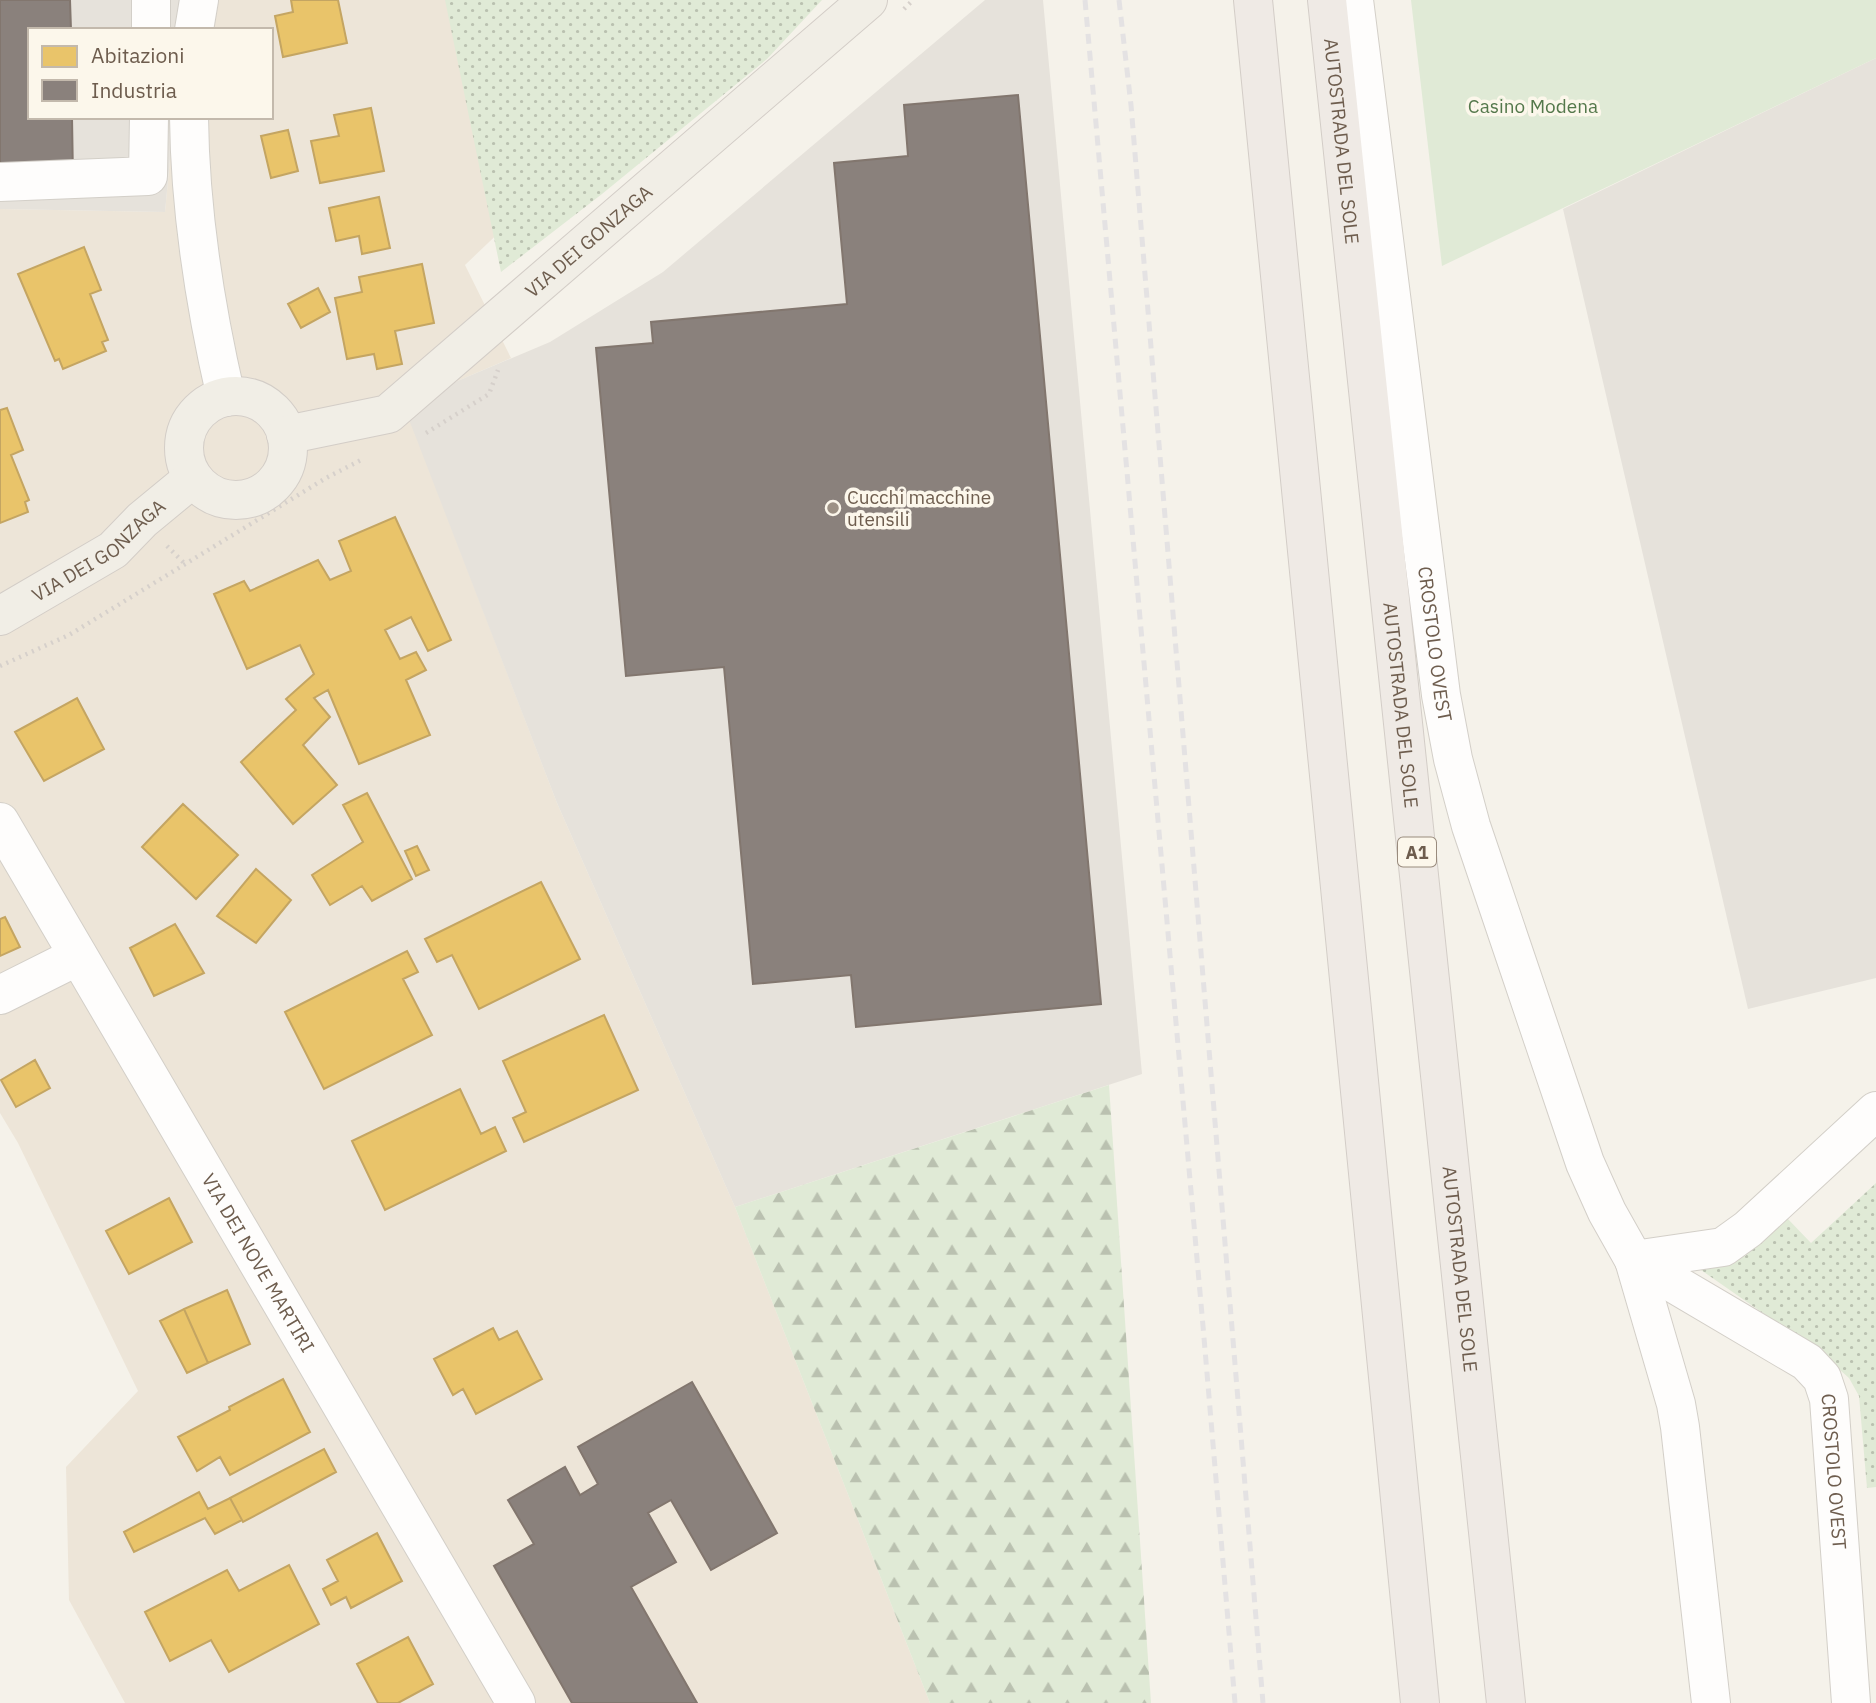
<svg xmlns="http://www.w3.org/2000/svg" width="1876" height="1703" font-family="'IBM Plex Sans',sans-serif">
  <defs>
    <pattern id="grass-dots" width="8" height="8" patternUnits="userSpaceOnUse" patternTransform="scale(1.75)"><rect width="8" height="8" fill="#e0ead6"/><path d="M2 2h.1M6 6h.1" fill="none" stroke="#bac1b0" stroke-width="1.8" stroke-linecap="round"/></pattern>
    <pattern id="forest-firs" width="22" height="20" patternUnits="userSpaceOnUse" patternTransform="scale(1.75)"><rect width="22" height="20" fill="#e0ead6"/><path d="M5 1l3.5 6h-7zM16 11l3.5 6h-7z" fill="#bac1b0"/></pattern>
  </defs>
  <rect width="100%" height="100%" fill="#f5f2ea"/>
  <path fill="#ede5d8" d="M188,0H662L561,173L465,265L511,358L404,404L557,803L735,1207L930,1703H125L69,1600L66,1467L138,1391L18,1143L0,1113V209L165,212L174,117H271V30H183Z"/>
  <path fill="#e6e2db" d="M0,0H188L183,30H30V117H174L165,212L0,209Z
    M985,0H1043L1142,1074L735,1207L557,803L403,404L550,342L663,272Z
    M1876,58V978L1748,1009L1563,209Z"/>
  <path fill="url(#grass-dots)" d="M445,0H822L767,59L602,194L501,272Z
    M1876,1183V1487L1867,1488L1859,1396L1849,1378L1823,1355L1701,1270L1745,1256L1787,1218L1811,1243Z"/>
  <path fill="url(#forest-firs)" d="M1109,1085L1151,1703H930L735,1207Z"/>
  <path fill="#e0ead6" d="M1411,0H1876V58L1442,266Z"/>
  <path fill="#e9c46a" stroke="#c4a562" stroke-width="2" d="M291,0H338L347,43L283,57L275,16L293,12Z
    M371,108L384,171L320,183L311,141L339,136L334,115Z
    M288,130L298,171L271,178L261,136Z
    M379,197L390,248L362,254L359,236L336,241L329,208Z
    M84,247L101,290L90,294L108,340L102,342L106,351L63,369L59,359L55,361L18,274Z
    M422,264L434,323L395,331L402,364L377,369L374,354L347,359L335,298L362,292L359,277Z
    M318,288L330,312L301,328L288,304Z
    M7,408L23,450L11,455L29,500L25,502L28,512L0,523V410Z
    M395,517L451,640L428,651L411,617L385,630L400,659L416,652L426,670L406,680L430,735L359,764L328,690L314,698L330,717L303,745L337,785L293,824L241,762L296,710L286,699L314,674L300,645L247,669L214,594L244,581L250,591L318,560L330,580L351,571L339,541Z
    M77,698L104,749L44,781L15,732Z
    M367,793L412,879L372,901L362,886L330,905L312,875L363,842L343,805Z
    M183,804L238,855L196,899L142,847Z
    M417,846L429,870L416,876L405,851Z
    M256,869L291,900L256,943L217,916Z
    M541,882L580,959L479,1009L452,955L437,962L425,939Z
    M5,917L20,947L0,956V919Z
    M175,924L204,973L154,996L130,948Z
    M407,951L418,972L403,979L432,1035L324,1089L285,1012Z
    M604,1015L638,1090L524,1142L513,1118L526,1112L503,1061Z
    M35,1060L50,1088L16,1107L1,1080Z
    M460,1089L481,1134L495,1127L506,1151L385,1210L352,1141Z
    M169,1198L192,1242L129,1274L106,1231Z
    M227,1290L250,1344L208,1363L184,1309Z
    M184,1309L208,1363L187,1373L160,1321Z
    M493,1328L499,1340L517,1331L542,1379L476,1414L463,1389L453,1395L434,1359Z
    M283,1379L310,1432L230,1475L220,1457L197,1471L178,1437L230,1410L229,1407Z
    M324,1449L336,1472L243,1522L230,1498Z
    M199,1492L208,1509L230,1498L242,1520L215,1534L205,1518L134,1552L124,1532Z
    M377,1533L402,1581L351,1608L346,1597L331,1605L323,1589L338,1581L327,1560Z
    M289,1565L319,1624L229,1672L211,1640L170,1661L145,1612L227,1570L239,1591Z
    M408,1637L433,1684L398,1703H378L357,1664Z"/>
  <path fill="#8a817c" stroke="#82766e" stroke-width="2" d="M0,0H70L71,30H30V117H72L73,179L0,180Z
    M1018,95L1101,1004L856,1027L851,975L753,984L724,667L626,676L596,348L653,343L651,322L847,304L834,163L908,156L904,105Z
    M692,1382L777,1533L711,1570L671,1500L648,1513L676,1562L631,1587L697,1703H572L494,1566L534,1544L508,1500L565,1467L580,1495L598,1484L578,1447Z"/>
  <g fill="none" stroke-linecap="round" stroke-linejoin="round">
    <g stroke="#d3cfc8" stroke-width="40">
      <g id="minor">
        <path id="s1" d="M1354,0L1441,695L1453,759L1471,826L1585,1163L1607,1212L1634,1260L1807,1362L1822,1378L1829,1399L1851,1703"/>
        <path d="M151,30V0"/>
        <path d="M194,30L199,0"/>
        <path d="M189,117C190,211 205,306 226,397"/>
        <path d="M0,182L148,176L149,117"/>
        <path id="s2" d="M0,822L516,1703"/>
        <path d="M0,995L78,956"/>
        <path d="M1634,1260L1676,1404L1680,1427L1711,1703"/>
        <path d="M1634,1260L1723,1247L1748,1229L1876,1111"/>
      </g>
    </g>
    <g stroke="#d3cdc7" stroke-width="40">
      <g id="major">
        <circle cx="236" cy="448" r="52"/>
        <path id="s3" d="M286,435L388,414L868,0"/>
        <path id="s4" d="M0,616L113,550L142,520L193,478"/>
      </g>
    </g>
    <g stroke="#d3cdc7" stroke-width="40">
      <g id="highway">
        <path d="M1253,0L1420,1703"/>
        <path id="s5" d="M1327,0L1506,1703"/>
      </g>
    </g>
    <path stroke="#d6d0cb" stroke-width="4.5" stroke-dasharray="2 5" stroke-linecap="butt" d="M904,9L913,0
      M426,433L489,394L498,370
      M167,546L185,564
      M0,666L69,635L326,478L361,460"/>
    <use href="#minor" stroke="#fefdfc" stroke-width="38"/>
    <use href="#major" stroke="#f1eee6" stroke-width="38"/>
    <use href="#highway" stroke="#efeae5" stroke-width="38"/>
    <path stroke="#e4e2e3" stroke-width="5" stroke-dasharray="10 7" stroke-linecap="butt" d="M1085,0L1203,1326L1235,1703
      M1119,0L1131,105L1263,1703"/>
  </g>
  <circle fill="#9d9185" stroke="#fcf7eb" stroke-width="2.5" cx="833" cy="508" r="7"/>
  <g text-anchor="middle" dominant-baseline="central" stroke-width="7" stroke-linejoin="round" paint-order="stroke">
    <rect fill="#fcf7eb" stroke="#998b7d" stroke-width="2" x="1398" y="837.5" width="38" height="29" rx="5"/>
    <g font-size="18" font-weight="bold" fill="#6e5d4e">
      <text x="1417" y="852">A1</text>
    </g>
    <g font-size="19" fill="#54784b" stroke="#fcf7eb">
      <text x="1533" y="106">Casino Modena</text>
    </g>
    <g font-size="19" fill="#6e5d4e" stroke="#fcf7eb">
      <text stroke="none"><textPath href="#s5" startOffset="142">AUTOSTRADA DEL SOLE</textPath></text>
      <text stroke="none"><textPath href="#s3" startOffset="369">VIA DEI GONZAGA</textPath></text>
      <text stroke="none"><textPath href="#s4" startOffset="119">VIA DEI GONZAGA</textPath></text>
      <text stroke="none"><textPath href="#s1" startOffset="649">CROSTOLO OVEST</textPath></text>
      <text stroke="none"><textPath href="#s5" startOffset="709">AUTOSTRADA DEL SOLE</textPath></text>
      <text stroke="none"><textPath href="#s2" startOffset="511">VIA DEI NOVE MARTIRI</textPath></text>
      <text stroke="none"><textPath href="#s5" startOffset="1276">AUTOSTRADA DEL SOLE</textPath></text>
      <text stroke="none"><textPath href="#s1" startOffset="1617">CROSTOLO OVEST</textPath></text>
    </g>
    <g font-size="19" fill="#6e5d4e" stroke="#fcf7eb" text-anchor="start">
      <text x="847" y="497">Cucchi macchine<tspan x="847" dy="22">utensili</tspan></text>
    </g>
  </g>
  <rect x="28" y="28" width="245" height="91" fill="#fcf7eb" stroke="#c3b9ac" stroke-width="2"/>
  <rect x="42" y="46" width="35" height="21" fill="#e9c46a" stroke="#c3b9ac" stroke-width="2"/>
  <text x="91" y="63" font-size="21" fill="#6e5d4e">Abitazioni</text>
  <rect x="42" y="80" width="35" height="21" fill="#8a817c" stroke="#c3b9ac" stroke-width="2"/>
  <text x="91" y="98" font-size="21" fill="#6e5d4e">Industria</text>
</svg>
